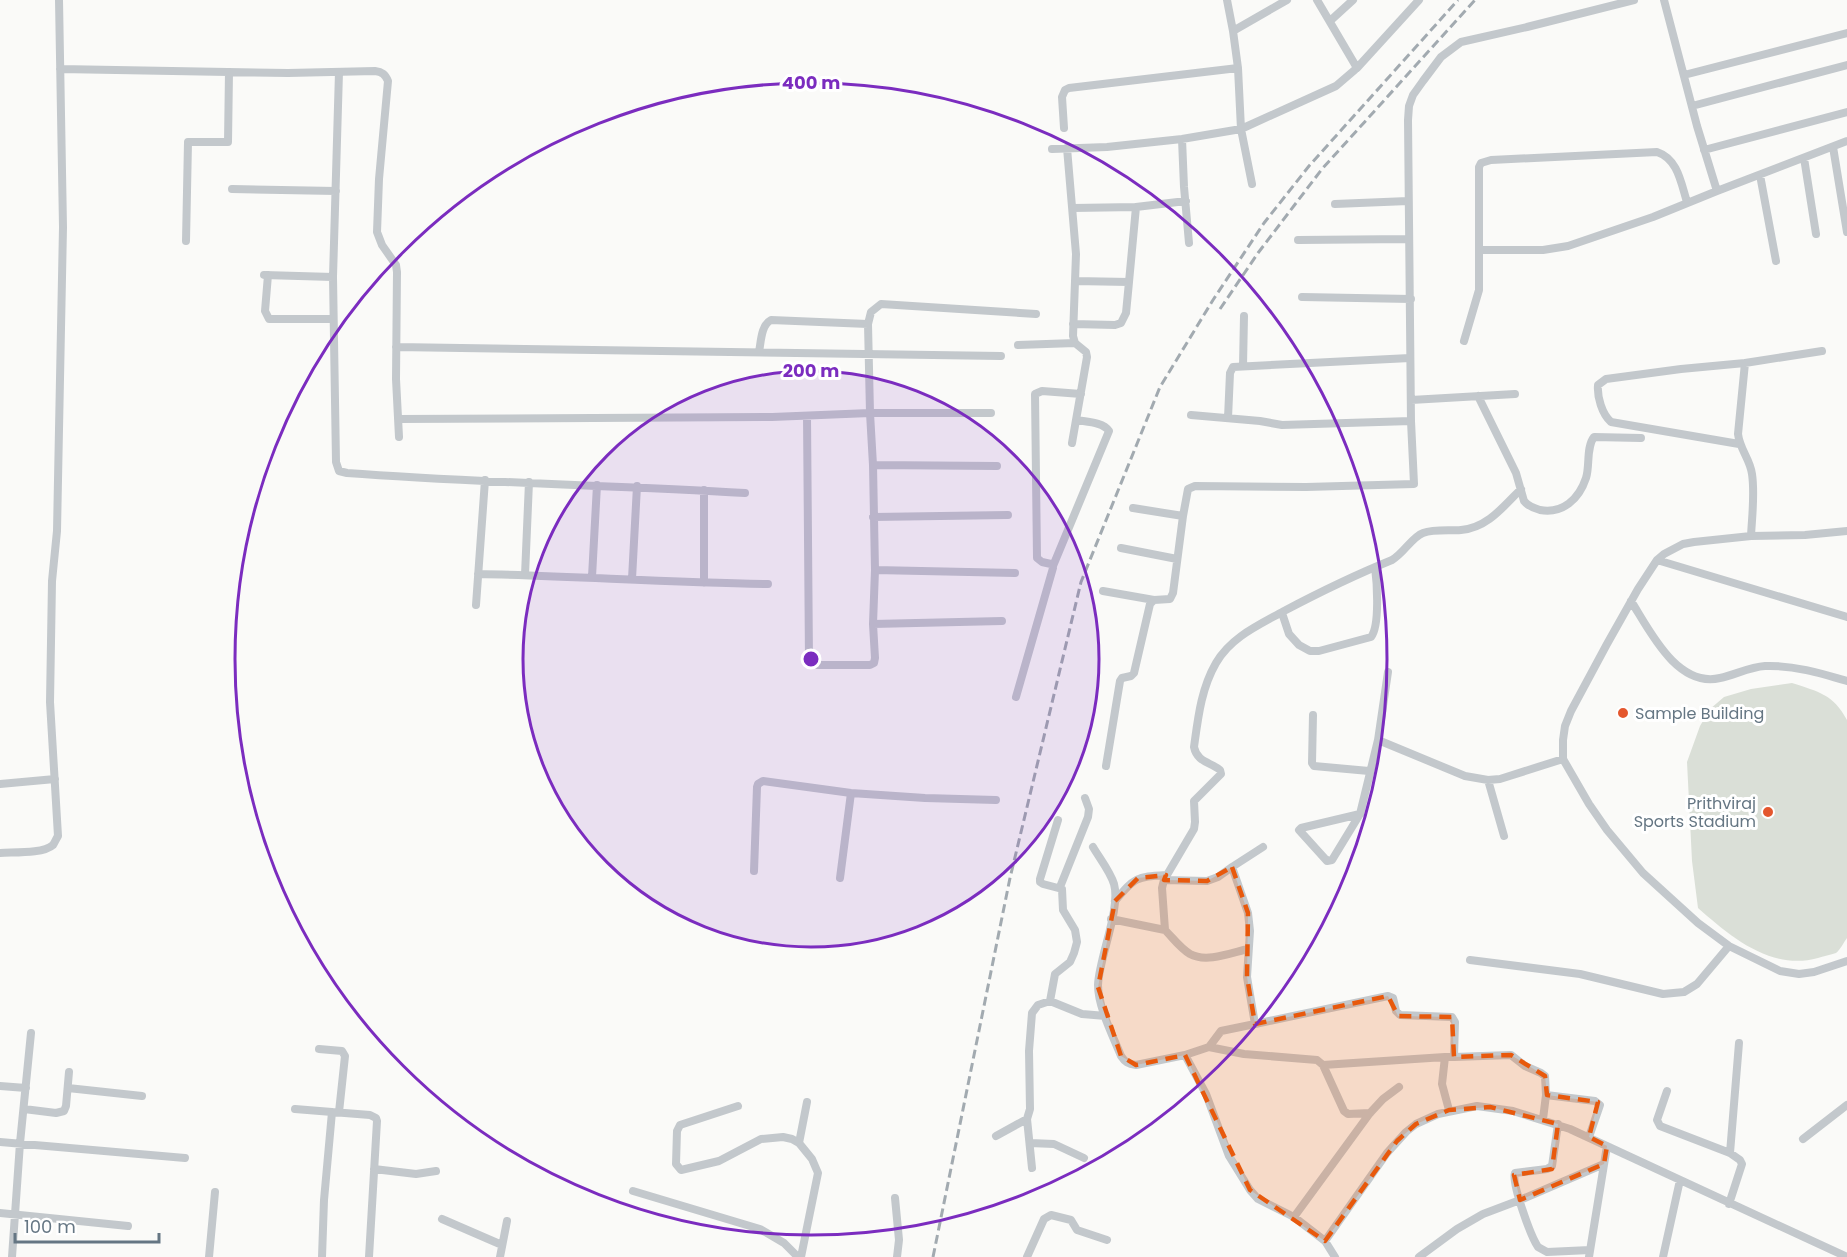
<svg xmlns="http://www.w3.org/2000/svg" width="1847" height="1257" font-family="Poppins,sans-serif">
  <rect width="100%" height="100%" fill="#fafaf8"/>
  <path fill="#dadfd7" d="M1792,683C1819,692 1833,694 1847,720V938C1844,942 1840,950 1836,953C1831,955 1823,956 1818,958C1771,971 1731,937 1698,908L1692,861L1687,762L1700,726L1710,709L1724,697L1751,689Z"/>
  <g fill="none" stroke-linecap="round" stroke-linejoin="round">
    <path stroke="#c3c8cc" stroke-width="8" d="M1227,0L1233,31
      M1664,0L1697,126L1717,191
      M1330,21L1353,0
      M1357,68L1419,0
      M60,69L288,73L375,71C382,72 385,74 388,81L379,179L377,232L382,245L396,265L397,272L396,379L399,437
      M339,72L333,277L336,462L339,471L347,473C479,483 612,485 745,493
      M1684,75L1847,33
      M1692,106L1847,65
      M1064,128L1062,97L1065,90L1069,88L1238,68
      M1182,139L1184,187L1189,243
      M1833,147L1847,232
      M1067,148L1076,254L1073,336L1075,343L1086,352L1087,357L1072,443
      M1052,149L1107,147L1182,139L1241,129L1336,86L1357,68L1317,0
      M1704,150L1847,112
      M1804,158L1816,234
      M1760,175L1776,261
      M1252,184L1241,129L1238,68L1233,31L1287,0
      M232,189L336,191
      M1335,204L1408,201
      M1073,208L1136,207
      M1298,240L1409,239
      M186,241L188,142H228L229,72
      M1479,250H1543L1568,246L1653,217L1717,191L1847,141
      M264,275L333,277
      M268,275L265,311L269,319H333
      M1075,281L1129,282L1136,207L1186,201
      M1302,297L1411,299
      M1073,324L1115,325L1121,323L1126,313L1129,282
      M1464,341L1479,290V167L1481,163L1491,160L1657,152C1678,159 1681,183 1687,202
      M1018,345L1075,343
      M396,347L1001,356
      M759,352C761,342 761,325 771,320L868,324L871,312L881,304L1036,314
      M1243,366L1244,316
      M1478,396L1516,473L1524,501C1528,506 1533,508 1540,510C1563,514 1579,499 1586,478C1590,466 1586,447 1594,437L1641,438
      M1411,400L1515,394
      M1191,415L1260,421L1282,425L1411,421
      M807,416L809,660L812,664L818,665H870L874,663L875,658L873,624L875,570L873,465L870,413L868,324
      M1228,418L1230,373L1233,367L1410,358
      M398,419L772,417L870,413H991
      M1739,444L1611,422C1602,414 1597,397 1598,385L1606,379L1681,369L1745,363
      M873,465L997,466
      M1133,508L1183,516
      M873,517L1008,515
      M1847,531L1805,535L1751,536L1694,542L1683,544L1664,554L1657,560L1638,589L1607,644L1571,711L1565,726L1563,740V759L1589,804L1607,830L1643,873L1698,923L1729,946L1780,971L1799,974L1814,972L1847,961
      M1751,536C1752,516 1755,494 1752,474C1750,459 1740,450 1738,434L1745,363L1822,351
      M1121,548L1177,559
      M1657,560L1847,617
      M1053,566L1109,431C1103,422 1087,422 1076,420
      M875,570L1015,573
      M478,574C575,576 672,583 768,584
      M525,575L529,482
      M592,577L597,485
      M632,579L637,486
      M704,583V490
      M1103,591L1154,600
      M1631,601C1650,631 1677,688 1720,678C1735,675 1749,667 1765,666C1793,665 1820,673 1847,681
      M476,605L485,480
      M1282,613L1289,634L1299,645L1310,651H1319L1371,637C1380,626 1377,582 1375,567
      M873,624L1002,621
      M1016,697L1053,568L1051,564L1042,562L1037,558L1035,394L1042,391L1081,394
      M1313,715L1312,763L1314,766L1369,771
      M1378,740L1388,672
      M1106,766L1120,681L1122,678L1131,676L1134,673L1150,604L1154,600L1170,599L1173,593L1183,516L1188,489L1195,486L1306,487L1414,484L1411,421L1408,120L1409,106L1413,95L1423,81L1441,57L1461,42L1527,27L1634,0
      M1488,780L1504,836
      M0,784L55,779
      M1360,814L1301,828L1299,830L1327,861L1332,860L1360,814L1378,740L1465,776L1488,780L1500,779L1563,759
      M1058,820L1040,879V882L1043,884L1062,889L1063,910L1075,930L1077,942L1074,953L1070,962L1055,974L1050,1001L1082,1014L1106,1016
      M1093,847C1100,859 1110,871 1114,884C1121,909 1099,958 1098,985C1098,1007 1113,1036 1121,1056C1125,1062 1128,1064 1136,1065L1185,1055L1206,1094L1229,1156L1250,1190L1258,1199L1294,1217L1325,1241L1387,1153L1406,1132L1416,1124L1438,1114L1477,1106L1513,1111L1570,1129L1847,1257
      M0,853C13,852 43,854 53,845C55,842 56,839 58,836L50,702L52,581L57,531L63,227L59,0
      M1232,867L1263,847
      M754,871L757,787L758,784L763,781L851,793L925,798L996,800
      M840,878L851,793
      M1164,880L1207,881L1218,877L1232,867L1248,913L1250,931L1247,977L1255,1024L1221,1031L1209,1047L1185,1055
      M1060,887L1088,817L1089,809L1085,798
      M1115,901C1135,877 1136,877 1166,875
      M1111,919L1165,930L1162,888L1164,880L1194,829L1195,822L1194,801L1221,774L1220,770C1210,762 1197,762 1194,747C1198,718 1201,689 1216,663C1231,637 1259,625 1284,611C1320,592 1355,575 1392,560C1404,553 1412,537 1423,533C1434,529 1449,531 1461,530C1487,528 1503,507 1521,489
      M1165,930C1173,938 1180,948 1190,954C1206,963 1231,953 1248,949
      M1470,960L1580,974L1663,994L1684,992L1697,984L1729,946
      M1255,1024L1388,996L1393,998L1396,1011L1400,1015L1452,1017L1455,1022L1454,1057H1445L1442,1084L1449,1110
      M1209,1047L1244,1054L1317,1060L1323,1065L1344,1111L1348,1114L1370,1113
      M319,1049L342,1051L345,1056L339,1112
      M1454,1057L1511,1055L1525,1066L1541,1073L1545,1076L1546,1095
      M1323,1065L1445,1057
      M0,1086L26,1088
      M68,1088L142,1096
      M1667,1091L1657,1120L1660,1126L1730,1153L1740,1160L1742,1164L1729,1204
      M738,1106L680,1125L677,1131L676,1164L681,1170L719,1161L761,1139L783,1137L792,1139L799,1143L812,1159L818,1173L801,1257
      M24,1109L56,1113L64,1111L66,1106L69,1072
      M295,1109L332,1112
      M1027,1119L1032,1168
      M1543,1119L1546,1095L1595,1101L1600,1105L1599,1108L1589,1137
      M1558,1124L1552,1166L1547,1169L1515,1173C1511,1182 1531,1237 1538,1247L1547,1252L1590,1250
      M996,1136L1027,1119L1030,1109L1029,1051L1032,1013L1038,1005L1050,1001
      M1803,1139L1847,1105
      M0,1142L185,1158
      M799,1143L807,1102
      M1030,1143L1054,1144L1084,1158
      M1730,1153L1739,1043
      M374,1169L416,1174L436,1171
      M633,1191L760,1229L784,1243L798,1257
      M895,1198L899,1240L897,1257
      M0,1213L128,1226
      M1294,1217L1370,1113L1383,1099L1399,1087
      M442,1219L502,1245
      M1325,1241L1335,1257
      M12,1257L20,1143L31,1033
      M209,1257L215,1192
      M322,1257L324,1200L332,1112L370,1115L376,1118L377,1121L369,1257
      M500,1257L507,1221
      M1027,1257L1044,1219L1051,1215L1071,1220L1077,1230L1107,1240
      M1419,1257L1457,1229L1483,1214L1520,1200L1604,1164
      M1589,1257L1607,1146
      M1663,1257L1680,1180"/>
    <path stroke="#a2aab0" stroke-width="3" stroke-dasharray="9 4.5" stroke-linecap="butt" d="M1220,309L1258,253L1322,169L1475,0
      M933,1257L1010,878L1081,582L1160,387L1213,300L1264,223L1309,166L1458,0"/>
  </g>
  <path fill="#e8590c" fill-opacity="0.2" stroke="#e8590c" stroke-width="4.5" stroke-dasharray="12 8" stroke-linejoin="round" d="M1232,867L1248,913L1247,977L1255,1024L1388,996L1398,1016L1452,1017L1454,1057L1511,1055L1545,1076L1547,1095L1598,1102L1589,1137L1607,1146L1604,1164L1520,1200L1514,1175L1552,1169L1558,1124L1490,1107L1449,1110L1416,1124L1397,1141L1325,1241L1250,1190L1185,1055L1136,1065L1121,1056L1098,987L1115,901L1138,878L1166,875L1164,880L1207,881Z"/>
  <circle cx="811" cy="659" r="288" fill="#7b2cbf" fill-opacity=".12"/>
  <g fill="none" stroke="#7b2cbf" stroke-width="3">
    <circle cx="811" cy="659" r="288"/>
    <circle cx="811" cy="659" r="576"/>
  </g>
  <g fill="#e4572e" stroke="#fff" stroke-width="2">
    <circle cx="1623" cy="713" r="6"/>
    <circle cx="1768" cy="812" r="6"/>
  </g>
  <g text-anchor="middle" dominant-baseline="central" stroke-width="6" stroke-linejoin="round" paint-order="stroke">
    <g font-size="16" fill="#657683" stroke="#fff" text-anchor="start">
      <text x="1635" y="713">Sample Building</text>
      <text x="1756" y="803" text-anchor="end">Prithviraj<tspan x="1756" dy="18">Sports Stadium</tspan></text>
    </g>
  </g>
  <circle cx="811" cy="659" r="9" fill="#7b2cbf" stroke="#fff" stroke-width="3"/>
  <g font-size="18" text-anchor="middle" font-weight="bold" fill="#7b2cbf" stroke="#fff" stroke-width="6" stroke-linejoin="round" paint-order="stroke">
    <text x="811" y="89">400 m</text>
    <text x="811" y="377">200 m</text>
  </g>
  <path d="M15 1233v9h144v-9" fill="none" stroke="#657683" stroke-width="3"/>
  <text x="24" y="1233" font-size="18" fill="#657683" stroke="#ffffff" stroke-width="4.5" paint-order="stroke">100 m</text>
</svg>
